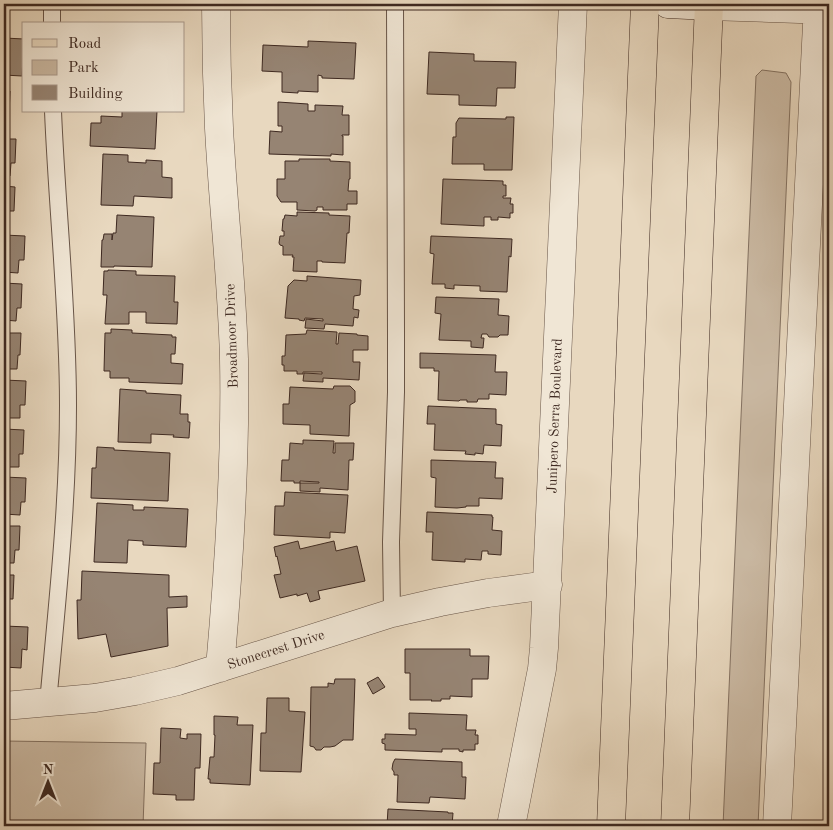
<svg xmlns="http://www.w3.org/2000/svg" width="833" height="830" font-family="'Old Standard TT',serif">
  <rect width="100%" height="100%" fill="#e8d8bf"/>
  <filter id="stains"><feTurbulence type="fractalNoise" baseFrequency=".004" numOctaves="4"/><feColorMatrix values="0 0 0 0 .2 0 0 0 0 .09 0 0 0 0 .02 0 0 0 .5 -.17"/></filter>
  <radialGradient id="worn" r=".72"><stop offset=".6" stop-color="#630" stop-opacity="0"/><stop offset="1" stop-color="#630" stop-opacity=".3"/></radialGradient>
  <path fill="#cbbaa4" stroke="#847262" d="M762,70L786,73L791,82L758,826H723L756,76Z
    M4,741L146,743L143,826H4Z"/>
  <path fill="#968473" stroke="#3e2921" d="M4,38L24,39L22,76L4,75Z
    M308,41L356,43L354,79L322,78V76L318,75V92L298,91V93L282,92V72L262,71L263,45L308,47Z
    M429,52L474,54V61L516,62L515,88H497L496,106L459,105V95L427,94Z
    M4,90L10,91L9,115H6L5,129L4,128Z
    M278,102L308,104V111H315V105L343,106L342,115H349V135H342V136H343V155L331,154V156L269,154L270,131L282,132V126H278Z
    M122,111H157L155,149L90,146L91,123H101V116L122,117Z
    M506,117H514L512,170H484V164H452L453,137H456V123L459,118L506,119Z
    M4,139H16L15,163H11L10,176H4Z
    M103,154L128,155V162L146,163V160L162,161V177L172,178V198L134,196L133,206L101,205Z
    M299,159H330V161L350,162V179H349L348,191H357V204H347V210H323V207H317V210L315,211L297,210V202H281L277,196V179H285V161H299Z
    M443,179L503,181V185H506V196H503V198H511L510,204H513V213H510V218L498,217V220H491V217H484V226L441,224Z
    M4,186L15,187L14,211H9V224H4Z
    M297,212L329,213V215L350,216L349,233H347L345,263L322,262V261H317V272L293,271L294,257H292L293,255H283V246L280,245L279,243L280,236H284V231H282L283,219H284L285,215L297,216Z
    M117,215L154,217L152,267L114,266V267H101L102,240H103L104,234H112V240L113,233H116Z
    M4,235L25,236L24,260H19L18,273L4,272Z
    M431,236L512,239L511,257L509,256L507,292L480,291V286L454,285V289L445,288V284H432L434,254L430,253Z
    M108,270L136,271V275L175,276L174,302H178L177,324L146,323V312H129V324H105L107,295H103L104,271H108Z
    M307,276L361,280L360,295L354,296L353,309L359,310L358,318L354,317L353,326L325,324L324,329L305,328L306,319L323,321V319L305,318L304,321L299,320V319L285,318L288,286L294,280L307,281Z
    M4,283L22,284L21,308H17L16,321L4,320Z
    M436,297L499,299L498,315L509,316L508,335H500L498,337H489L487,334H482L481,338H484L483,348L471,347V341L439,340L441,314L435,313Z
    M111,329L132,330V333L172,335V337H176L175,354H171V363L183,364L182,384L129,382V378H110V371H104L105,333H111Z
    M307,330L337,332L336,344H338L339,333L357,334V335L368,336V350H353V362H360L359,380L323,378V382L303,381L304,373L322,374V372H303V374H297V371H284V365H282V356H285L286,335L306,334Z
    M4,333H21L20,355H18L17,369H4Z
    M420,353L496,355L495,372H507L506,395L489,394V399H478L477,402H467V400H460L459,401L438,400L439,371H434V368H420Z
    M4,380L26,381L25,405H20V418H4Z
    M334,386H350L355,391V402L350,405L349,436L310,434V425L283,424V404H289L290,387L333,389Z
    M120,389L146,391V393L181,395L180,414H188V422H190L189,438L173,437L174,435L151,434V443L118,442Z
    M428,406L496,409V424L502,425L501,446L484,445L483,454L475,453V455L465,454L466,451L434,450L435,424H427Z
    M4,429L24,430L23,454H19V467H4Z
    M303,440L334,441L333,453H335V443H354L353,460H349L348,490L320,488V492L300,491V483H319V482L300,481V483H294V481H281L282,460H289L290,443L303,444Z
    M97,447L114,448V450L170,453L168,501L91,498L92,468H96Z
    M431,460L496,462L495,478H503L502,499L479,498V506H466V507L457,508L435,507L436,478L431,477Z
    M4,477L26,478L25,502H21L20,515L4,514V517Z
    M285,492L348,495L345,533L330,532V538L274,535L275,506H284Z
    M97,503L133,505V510H144V507L188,509L186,547L143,545V541L128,540L127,563L94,562Z
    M427,512L492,515V517H493L492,530L502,531L501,555L488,554V551H482L481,560L465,559V562L432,560L433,532H426Z
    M4,526H20L19,550H15L14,563H4Z
    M298,541L300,549L334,541L336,551L357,546L365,581L318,591L320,599L310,602L307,593L297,596V594L280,598L274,575L281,574L277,556L276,557L274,547Z
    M82,571L169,575V597L187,596V607L167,608L168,646L111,657L106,634L78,639L77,600H81Z
    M4,575H14L13,599H8V612H4Z
    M4,626L28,627L27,650L22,649L21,668L4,667Z
    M405,649H470V656H489L488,679H472V697L450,696V699H441V701H431L432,700H410V673H405Z
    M378,677L385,687L373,694L367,683Z
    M335,679H355L353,740H343L335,746L330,747H324L321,750H316L314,747L310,746L311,687H328V683L334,684Z
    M267,698H289V711L305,712L301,772L260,771L261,733H266Z
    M409,713L467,715L466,730H476L475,735H478V744H475V750H463V752L459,751V749H442V752L385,750V744L382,743V739H385V734L416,735V729H409Z
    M214,716L238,717L237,725H253L250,785L210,783V779H208L210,757H214L215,735H214Z
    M161,728L181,729L180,738L187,739V734H201L200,768H195L194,800H176V795L153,794L154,763H160Z
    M395,759L462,762V777H466L465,799L430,797L429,803L397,802L398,775H394V772L392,769L393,763Z
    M388,809L448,812V813H453L452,826L387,825Z
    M328,822L347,823V826H328Z"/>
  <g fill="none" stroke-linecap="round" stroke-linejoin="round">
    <g stroke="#685548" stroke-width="18">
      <path id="lane" d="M52,24V4
        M392,613L391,542L396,392V332L395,4
        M48,703C57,604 68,505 68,405C68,307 57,209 53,111"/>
    </g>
    <g stroke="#685548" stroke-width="29">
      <path id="street" d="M216,4C216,45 217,87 219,128C223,205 232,282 234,359C236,461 229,566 220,668
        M709,6L829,10
        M4,706L95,698L135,691L178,681L392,613L440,602L488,593L548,585
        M511,826L542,669L544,648L573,4
        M777,826L818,4"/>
    </g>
    <g stroke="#3e2921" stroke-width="29">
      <path id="secondary" d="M668,4L709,6"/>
    </g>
    <g stroke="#3e2921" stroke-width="29">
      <path id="primary" d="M611,826L645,4
        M675,826L709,4"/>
    </g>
    <use href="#lane" stroke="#f0e6d5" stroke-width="16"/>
    <use href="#street" stroke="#f0e6d5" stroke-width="28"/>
    <use href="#secondary" stroke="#f0e6d5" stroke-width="28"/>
    <use href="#primary" stroke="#e8d8bf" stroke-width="28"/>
  </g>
  <g text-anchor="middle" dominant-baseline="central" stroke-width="4" stroke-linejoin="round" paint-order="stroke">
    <g font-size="14" fill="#3e2921" stroke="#f0e6d5">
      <text transform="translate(232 336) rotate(-92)">Broadmoor Drive</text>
      <text transform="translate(555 416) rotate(-88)">Junipero Serra Boulevard</text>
      <text transform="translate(276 650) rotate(-18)">Stonecrest Drive</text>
    </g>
  </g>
  <rect width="833" height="830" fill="none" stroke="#e8d8bf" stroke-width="20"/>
  <rect x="5" y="5" width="823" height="820" fill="none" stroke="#3e2921" stroke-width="2.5"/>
  <rect x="10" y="10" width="813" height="810" fill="none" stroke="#3e2921"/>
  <rect x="22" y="22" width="162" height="90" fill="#f0e6d5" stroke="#a99a8d"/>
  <rect x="32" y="39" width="25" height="8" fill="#e8d8bf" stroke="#a99a8d"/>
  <text x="68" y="48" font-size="15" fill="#3e2921">Road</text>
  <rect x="32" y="60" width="25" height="15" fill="#cbbaa4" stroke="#a99a8d"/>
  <text x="68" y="72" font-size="15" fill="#3e2921">Park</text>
  <rect x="32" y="85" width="25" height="15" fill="#968473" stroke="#a99a8d"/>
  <text x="68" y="98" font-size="15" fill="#3e2921">Building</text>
  <g transform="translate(48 782)" stroke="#f0e6d5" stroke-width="4" paint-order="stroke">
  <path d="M0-4L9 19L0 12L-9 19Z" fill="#3e2921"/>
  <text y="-8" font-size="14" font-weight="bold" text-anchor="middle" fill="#3e2921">N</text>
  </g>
  <rect width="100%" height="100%" filter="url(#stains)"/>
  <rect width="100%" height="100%" fill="url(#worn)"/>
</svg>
